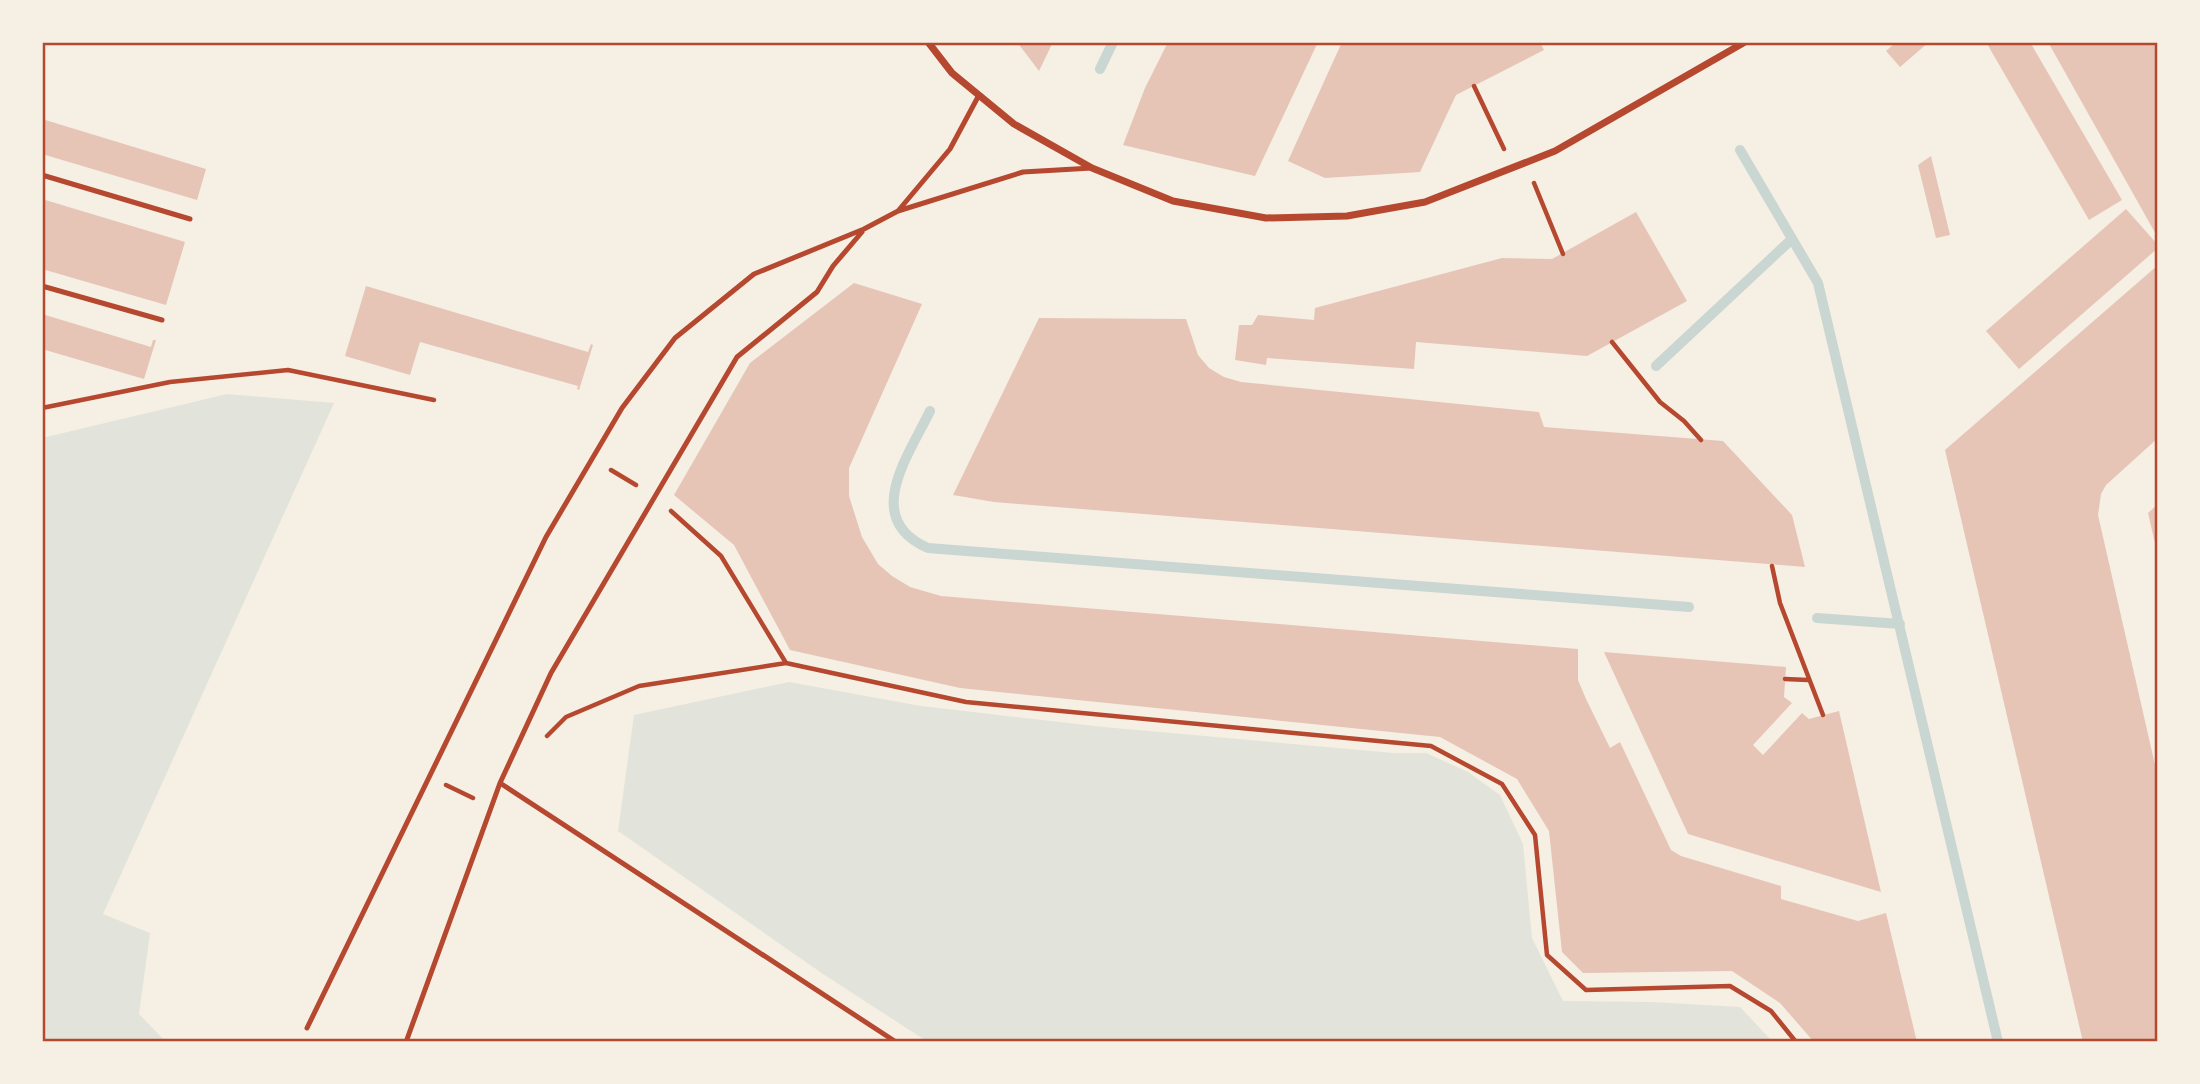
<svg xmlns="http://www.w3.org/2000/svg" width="2200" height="1084" font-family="Rubik,sans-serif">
  <rect width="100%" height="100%" fill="#f6efe4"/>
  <path fill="#e2e4dc" d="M227,394L334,403L103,914L150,933L139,1014L166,1042H42V438Z
    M789,682L921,706L1104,727L1394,753H1426L1468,772L1500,795L1523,844L1532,938L1563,1001L1652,1002L1740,1007L1773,1042H928L823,974L618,831L634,715Z"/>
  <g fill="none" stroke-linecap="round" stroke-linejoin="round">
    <path stroke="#c9d6d2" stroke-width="10" d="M1100,69L1113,42
      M1740,150L1818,283L1998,1042
      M1656,366L1792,239
      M930,411C909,455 861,519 928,548L1689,607
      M1817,618L1900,624"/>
  </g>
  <path fill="#e6c5b7" d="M1017,42H1053L1039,71Z
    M1168,42H1318L1255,176L1123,145L1145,88Z
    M1342,42H1540L1544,50L1456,95L1420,172L1325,178L1288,161Z
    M1896,42H1929L1900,67L1886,51Z
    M1986,42H2030L2122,200L2089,220Z
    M2048,42H2158V238Z
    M42,119L206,169L197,200L42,154Z
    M1931,156L1950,235L1936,238L1918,165Z
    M42,199L185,242L166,305L42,269Z
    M2126,209L2158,245V248L2019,369L1986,331Z
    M1636,212L1687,301L1587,356L1416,342L1414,369L1267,358L1266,365L1235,360L1239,325H1252L1258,315L1314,320L1315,308L1502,258L1552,259Z
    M2158,265V438L2106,485L2101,494L2098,515L2158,778V1042H2083L1945,450Z
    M854,283L922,304L849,468V496L862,537L878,564L892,576L910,587L941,596L1578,649V680L1586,699L1610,748L1620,742L1671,850L1681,856L1781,886V899L1858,921L1886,913L1917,1042H1814L1780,1003L1732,971L1583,973L1562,952L1549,831L1517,779L1440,737L960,688L790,650L734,545L674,495L750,363Z
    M366,286L588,352L591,344L593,345L579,390L577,389L578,386L420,342L410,375L345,356Z
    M42,314L151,347L153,340H156L144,379L42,349Z
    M1039,318L1186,319L1198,355L1209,368L1224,377L1241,382L1539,412L1544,427L1723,441L1792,515L1805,567L994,502L953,495Z
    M2158,504V552H2157L2148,513Z
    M1604,652L1786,667L1784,697L1792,703L1753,745L1763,755L1802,713L1809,719L1839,711L1881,892L1688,834Z"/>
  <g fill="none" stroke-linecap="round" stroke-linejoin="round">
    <path stroke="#b5482f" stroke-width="4.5" d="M1474,86L1504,149
      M1534,183L1563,254
      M1612,342L1660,402L1684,421L1701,440
      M42,408L170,382L288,370L434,400
      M611,470L636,485
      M671,511L721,556L786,663L966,702L1431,746L1502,784L1535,835L1547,955L1586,990L1730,986L1771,1011L1796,1042
      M1772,566L1780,603L1823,715
      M1785,679L1808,680
      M547,736L566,717L639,686L786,663
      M446,785L473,798"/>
    <path stroke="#b5482f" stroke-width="5" d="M42,175L190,219
      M898,211L1023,172L1092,168
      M42,286L162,320
      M500,783L896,1042
      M307,1028L546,537L622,408L675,338L754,274L864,229L898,211L950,149L979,95
      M406,1042L500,783L551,673L737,357L817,292L833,266L862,232"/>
    <path stroke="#b5482f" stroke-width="7" d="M928,42L952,73L1014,124L1092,168L1173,201L1266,218L1347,216L1425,202L1555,151L1745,42"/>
  </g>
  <rect width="2200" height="1084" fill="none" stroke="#f6efe4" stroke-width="88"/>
  <rect x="44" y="44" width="2112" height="996" fill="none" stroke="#b5482f" stroke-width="2.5"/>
</svg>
